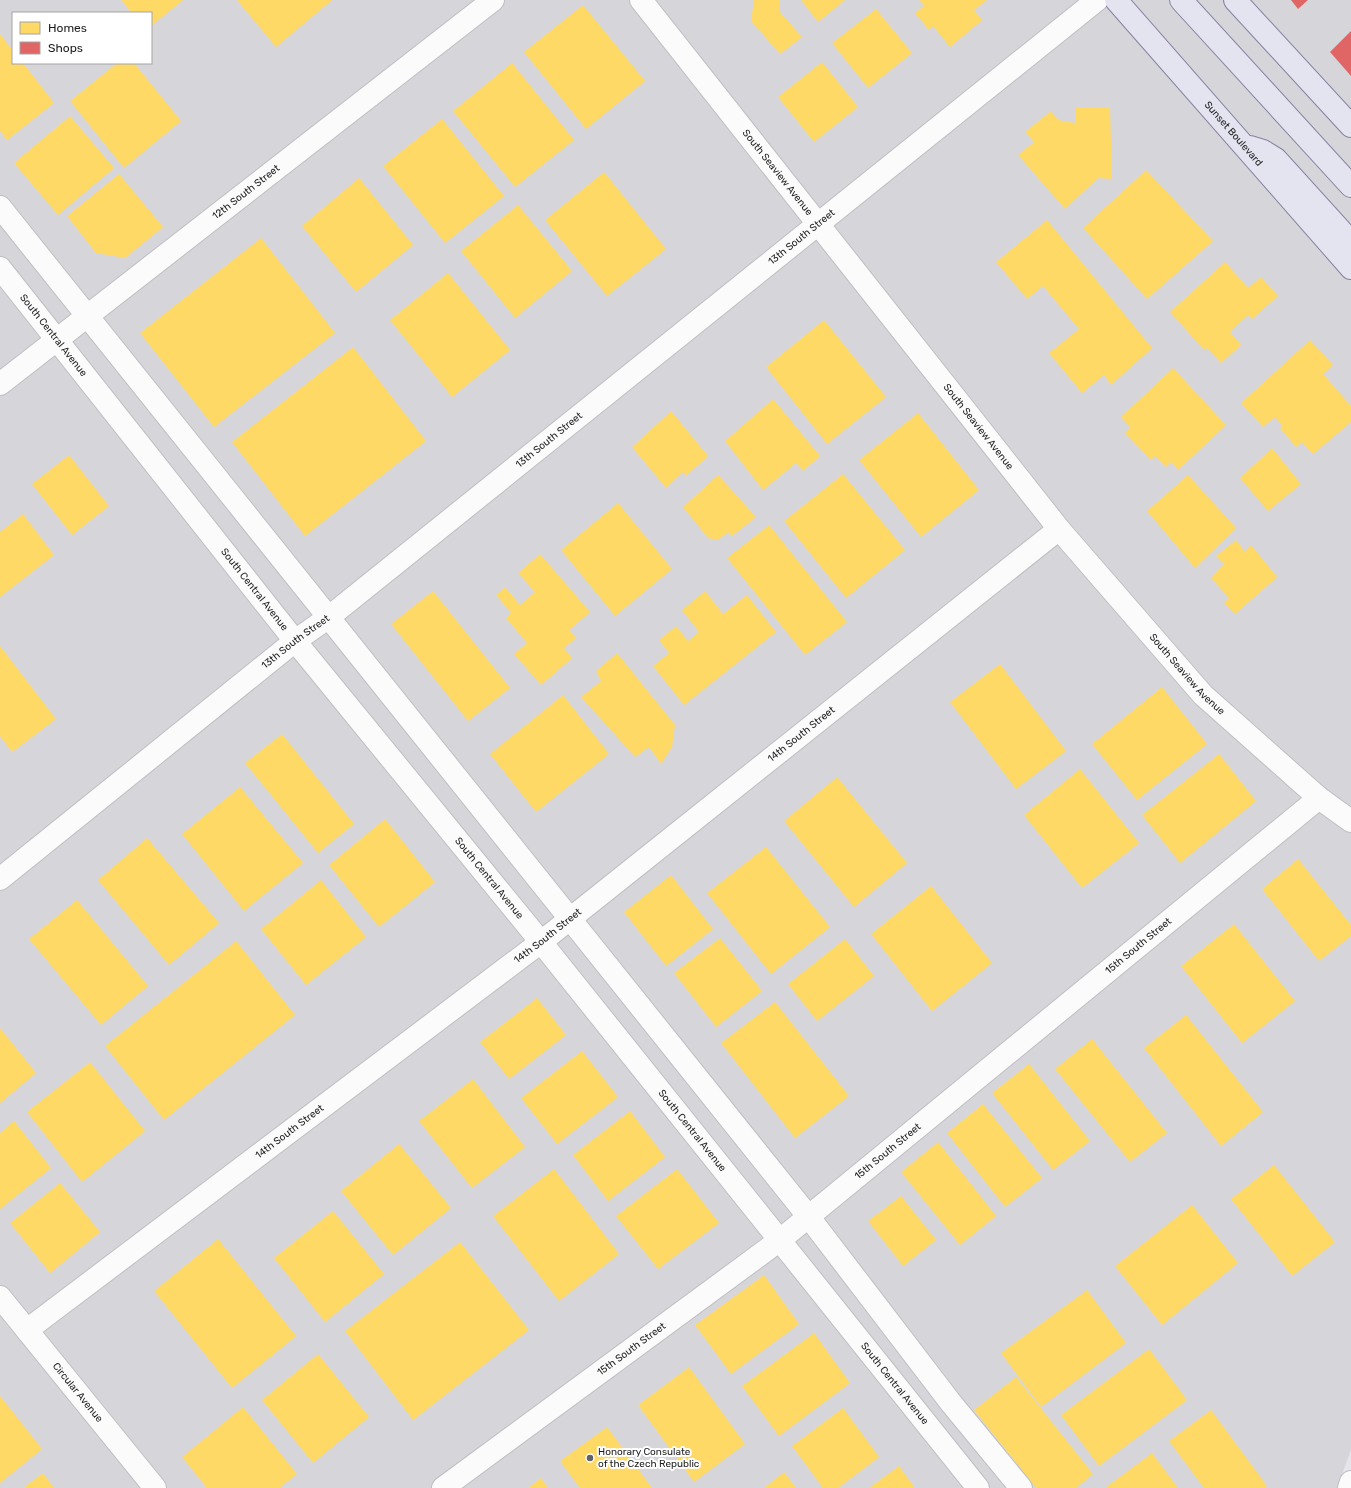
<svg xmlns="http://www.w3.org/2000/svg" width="1351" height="1488" font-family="Rubik,sans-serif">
  <rect width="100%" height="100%" fill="#e5e4eb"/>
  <path fill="#d6d6da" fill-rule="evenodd" d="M0,0H1351V1450L1337,1488H0ZM13,13H151V63H13Z"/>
  <path fill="#ffd966" d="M121,0H183L151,26V13H132Z
    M237,0H332L276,47Z
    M754,0H779V11L802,37L780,54L751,21Z
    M801,0H845L818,22Z
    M919,0H987L974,10L982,20L950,47L933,26L929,30L915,13L924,6Z
    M583,5L645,81L586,129L524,52Z
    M876,9L912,53L868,88L832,43Z
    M0,34L13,51V63H23L54,103L7,140L0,131Z
    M822,62L858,107L814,142L778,97Z
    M117,63H134L181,121L124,168L70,101Z
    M512,63L574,140L515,187L453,111Z
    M1075,107H1110L1112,179L1098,178L1065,209L1018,155L1034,142L1025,132L1051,111L1058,120L1075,123Z
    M70,116L114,168L58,215L14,163Z
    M442,119L504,196L445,243L383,166Z
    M1146,170L1213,241L1147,299L1083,228Z
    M604,172L666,249L607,296L545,220Z
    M119,174L163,227L125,258L96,253L67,216Z
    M359,178L413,245L356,292L302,226Z
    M518,205L572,271L515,318L461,251Z
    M1047,220L1152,348L1111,385L1104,375L1082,393L1049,353L1079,329L1043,286L1027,299L996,262Z
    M261,238L335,333L214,427L140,333Z
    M1225,262L1248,288L1261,277L1278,296L1252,319L1248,315L1230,332L1241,345L1221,363L1207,348L1204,350L1170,312Z
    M448,273L510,350L452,397L390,320Z
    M824,320L886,397L827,444L766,367Z
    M1310,340L1333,365L1323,374L1351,406V422L1313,454L1302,442L1296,447L1280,428L1282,425L1275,417L1263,427L1241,403Z
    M353,347L426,441L305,536L232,442Z
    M1173,368L1226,425L1178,470L1171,462L1166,467L1155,456L1151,460L1125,433L1130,427L1121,417Z
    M773,399L820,456L803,471L796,463L763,490L725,441Z
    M671,411L708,456L686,476L683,472L666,488L632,447Z
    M918,413L979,490L921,537L859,460Z
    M1272,448L1301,484L1268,511L1240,478Z
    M69,455L109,506L72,535L32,484Z
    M843,474L905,550L846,598L784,521Z
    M718,475L756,517L732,536L728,532L718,540L708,538L683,507Z
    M1188,475L1236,528L1195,568L1147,511Z
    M618,503L672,569L615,616L561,550Z
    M23,514L54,555L0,597V532Z
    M769,525L847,622L805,655L727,558Z
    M1236,540L1245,552L1251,545L1277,577L1235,614L1224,603L1229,598L1211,578L1224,564L1216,556Z
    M540,554L590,612L569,630L576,638L564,648L572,658L541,685L514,654L527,643L506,618L511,613L496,595L505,587L520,605L535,592L518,573Z
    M433,591L510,688L468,721L391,624Z
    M705,591L723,614L747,595L776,632L684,705L653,666L669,653L659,640L676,626L688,641L699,632L682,610Z
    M0,646L56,719L12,752L0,736Z
    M617,653L675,725L672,747L661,764L649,747L635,757L581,697L601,681L596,671Z
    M1000,664L1066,751L1016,789L950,702Z
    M1162,687L1207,744L1137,800L1092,744Z
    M563,695L609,754L536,812L490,754Z
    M282,734L354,824L318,853L245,763Z
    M1219,754L1256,801L1180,863L1142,815Z
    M1080,769L1139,843L1082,888L1024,815Z
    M837,777L907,863L854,907L784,821Z
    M240,787L303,863L244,911L182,834Z
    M385,819L435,882L379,927L329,865Z
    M147,838L219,923L169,965L98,880Z
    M766,847L830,927L771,974L707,893Z
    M1298,859L1351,925V936L1319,961L1262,889Z
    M671,875L713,929L666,966L624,912Z
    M321,880L366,937L306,985L261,929Z
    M931,886L992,963L932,1011L871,934Z
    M77,900L148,986L101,1025L29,939Z
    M1234,924L1295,1001L1242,1043L1181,966Z
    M720,938L762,991L716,1027L674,973Z
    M845,939L874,976L817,1021L788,984Z
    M236,941L295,1015L164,1120L105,1046Z
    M537,998L566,1035L509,1079L480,1042Z
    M775,1002L849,1096L795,1138L721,1043Z
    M1186,1015L1263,1112L1221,1146L1144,1048Z
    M0,1028L36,1073L0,1103Z
    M1092,1039L1167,1133L1130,1162L1055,1069Z
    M582,1051L618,1097L557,1144L521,1098Z
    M90,1062L145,1131L82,1182L27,1112Z
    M1029,1064L1090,1141L1053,1170L992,1093Z
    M473,1079L525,1147L472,1188L419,1121Z
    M983,1104L1042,1178L1005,1207L947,1133Z
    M630,1111L665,1157L608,1201L573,1155Z
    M14,1121L51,1168L0,1209V1133Z
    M938,1142L996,1216L960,1245L901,1172Z
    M399,1144L451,1208L393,1255L341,1191Z
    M1274,1165L1335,1242L1292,1276L1231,1199Z
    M554,1169L619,1254L559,1301L493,1216Z
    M677,1169L719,1223L658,1269L616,1216Z
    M60,1183L100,1232L50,1273L10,1223Z
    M901,1196L936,1240L903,1266L868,1221Z
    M1192,1205L1238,1263L1162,1325L1115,1266Z
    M333,1211L384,1274L325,1322L274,1258Z
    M218,1239L296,1336L232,1388L154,1291Z
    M460,1242L529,1330L413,1420L345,1331Z
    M764,1275L799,1324L731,1374L695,1325Z
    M1087,1290L1126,1343L1041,1407L1001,1353Z
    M814,1333L850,1383L779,1436L742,1386Z
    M1149,1349L1187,1400L1099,1466L1061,1415Z
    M318,1354L369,1417L313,1463L262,1400Z
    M689,1367L745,1444L694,1482L638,1405Z
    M1016,1377L1093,1474L1076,1488H1036L974,1410Z
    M0,1396L42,1449L0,1483Z
    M243,1407L297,1474L279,1488H207L182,1457Z
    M843,1408L879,1457L838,1488H823L792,1446Z
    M1211,1410L1267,1486L1263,1488H1204L1169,1441Z
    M607,1427L652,1488H580L560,1461Z
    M1152,1453L1178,1488H1105Z
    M899,1466L915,1488H869Z
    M784,1472L796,1488H764Z
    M43,1473L54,1488H23Z
    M541,1478L548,1488H528Z"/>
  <path fill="#e06666" d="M1291,0H1308L1298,9Z
    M1351,31V76L1330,52Z"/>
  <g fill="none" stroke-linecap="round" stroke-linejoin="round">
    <g stroke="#bfbfc2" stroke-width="24">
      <g id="minor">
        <path id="s1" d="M641,0L1059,529L1203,695L1319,798L1351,821"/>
        <path d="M0,207L808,1216L951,1403L1021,1488"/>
        <path id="s2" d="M0,268L295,641L541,942L978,1488"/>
        <path id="s3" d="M0,384L493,0"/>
        <path id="s4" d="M27,1330L541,942L1059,529"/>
        <path id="s5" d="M443,1488L780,1240L1319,798"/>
      </g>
    </g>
    <g stroke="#bfbfc2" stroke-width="24">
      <g id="tertiary">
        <path id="s6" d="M0,879L295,641L329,617L1097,0"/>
        <path id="s7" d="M0,1297L155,1488"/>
        <path d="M1349,1488L1351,1482"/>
      </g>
    </g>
    <g stroke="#8781a1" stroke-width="24">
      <g id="primary">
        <path id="s8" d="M1116,0L1351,268"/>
        <path d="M1181,0L1351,186"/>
        <path d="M1235,0L1351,126"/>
        <path d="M1250,147L1263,151L1276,159L1351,242"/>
      </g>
    </g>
    <use href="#minor" stroke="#fbfbfc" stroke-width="22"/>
    <use href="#tertiary" stroke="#fbfbfc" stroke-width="22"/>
    <use href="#primary" stroke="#e4e3f0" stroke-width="22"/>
  </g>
  <circle fill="#626264" stroke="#fff" stroke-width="1.5" cx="590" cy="1458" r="4"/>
  <g text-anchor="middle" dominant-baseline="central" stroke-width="4" stroke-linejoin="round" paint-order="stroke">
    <g font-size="10" fill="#1c1c1c" stroke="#fff">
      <text stroke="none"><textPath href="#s8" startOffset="178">Sunset Boulevard</textPath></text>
      <text stroke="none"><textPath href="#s1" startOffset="220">South Seaview Avenue</textPath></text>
      <text stroke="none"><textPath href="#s3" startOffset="312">12th South Street</textPath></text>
      <text stroke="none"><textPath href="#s6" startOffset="1027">13th South Street</textPath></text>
      <text stroke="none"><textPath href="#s2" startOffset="86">South Central Avenue</textPath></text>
      <text stroke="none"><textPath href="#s1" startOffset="544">South Seaview Avenue</textPath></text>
      <text stroke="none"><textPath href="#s6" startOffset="703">13th South Street</textPath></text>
      <text stroke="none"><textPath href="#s2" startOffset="410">South Central Avenue</textPath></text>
      <text stroke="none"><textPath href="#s6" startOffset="379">13th South Street</textPath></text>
      <text stroke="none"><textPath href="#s1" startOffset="868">South Seaview Avenue</textPath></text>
      <text stroke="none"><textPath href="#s4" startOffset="977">14th South Street</textPath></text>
      <text stroke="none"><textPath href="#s2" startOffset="782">South Central Avenue</textPath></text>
      <text stroke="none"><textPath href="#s4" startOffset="653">14th South Street</textPath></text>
      <text stroke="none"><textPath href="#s5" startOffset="882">15th South Street</textPath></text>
      <text stroke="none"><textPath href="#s4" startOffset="329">14th South Street</textPath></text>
      <text stroke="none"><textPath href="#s2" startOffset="1106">South Central Avenue</textPath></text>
      <text stroke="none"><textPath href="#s5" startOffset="558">15th South Street</textPath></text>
      <text stroke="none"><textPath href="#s5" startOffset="234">15th South Street</textPath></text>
      <text stroke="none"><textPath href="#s2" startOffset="1430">South Central Avenue</textPath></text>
      <text stroke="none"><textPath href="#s7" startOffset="123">Circular Avenue</textPath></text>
    </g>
    <g font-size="10" fill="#1c1c1c" stroke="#fff" text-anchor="start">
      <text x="598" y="1452">Honorary Consulate<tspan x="598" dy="12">of the Czech Republic</tspan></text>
    </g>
  </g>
  <rect x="12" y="12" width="140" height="52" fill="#ffffff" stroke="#a4a4a4"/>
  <rect x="20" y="22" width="20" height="12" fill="#ffd966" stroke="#a4a4a4"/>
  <text x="48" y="32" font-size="12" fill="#1c1c1c">Homes</text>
  <rect x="20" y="42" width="20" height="12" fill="#e06666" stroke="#a4a4a4"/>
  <text x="48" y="52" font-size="12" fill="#1c1c1c">Shops</text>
</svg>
